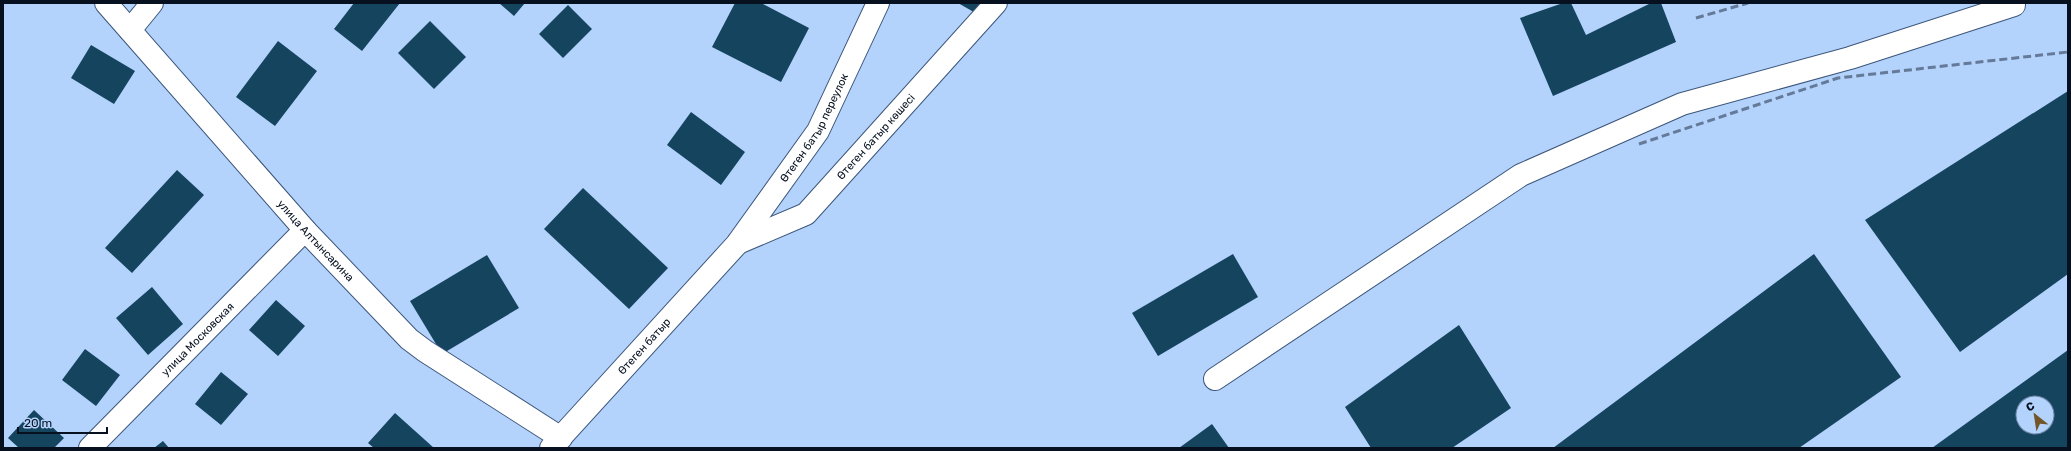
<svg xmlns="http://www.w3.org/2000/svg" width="2071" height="451" font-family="Rubik,sans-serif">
  <rect width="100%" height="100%" fill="#b3d2fc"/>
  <path fill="#14445e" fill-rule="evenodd" d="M354,3H400L362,51L334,29Z
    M499,3H525L514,16Z
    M735,3H761L809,28L781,82L712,47Z
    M958,3H985L979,15Z
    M1563,3H1571L1586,35L1651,3H1661L1676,42L1553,96L1520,18Z
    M568,5L592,29L563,58L539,34Z
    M430,21L466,57L434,89L398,53Z
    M278,41L317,71L275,126L236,97Z
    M91,45L135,71L114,104L71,78Z
    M2068,91V274L1960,352L1865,220Z
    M691,112L745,152L721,185L667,145Z
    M177,170L204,195L132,273L105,248Z
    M583,188L668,268L629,309L544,229Z
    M1233,254L1258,297L1158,356L1132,313Z
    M1814,254L1901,377L1799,448H1553Z
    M487,255L519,308L442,354L410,301Z
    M152,287L183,324L148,355L116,318Z
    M276,300L305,326L278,356L249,330Z
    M1459,325L1511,408L1452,448H1371L1345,407Z
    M85,349L120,375L96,406L62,380Z
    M2068,350V448H1932ZM2023,403H2047V427H2023Z
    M221,372L248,394L221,425L195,404Z
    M34,410L64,438L54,448H19L8,438Z
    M395,413L434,448H374L368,443Z
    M1212,424L1229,448H1179Z
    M163,441L169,448H154Z"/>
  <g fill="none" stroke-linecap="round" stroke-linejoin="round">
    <g stroke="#3c567a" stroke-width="24">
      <g id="minor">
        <path id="s1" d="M106,3L305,230L409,339L425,351L561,438"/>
        <path d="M130,30L152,3"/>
        <path id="s2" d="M738,243L806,214L996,3"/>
        <path d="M1215,379L1521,175L1682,104L1850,58L2014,5V3"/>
        <path id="s3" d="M90,448L305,230"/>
        <path id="s4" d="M551,448L737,244L818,131L878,3"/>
      </g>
    </g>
    <use href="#minor" stroke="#fff" stroke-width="22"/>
    <path stroke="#657a98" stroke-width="3" stroke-dasharray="8 4" stroke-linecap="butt" d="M1696,18L1748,3
      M1639,144L1838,78L2068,52"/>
  </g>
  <g text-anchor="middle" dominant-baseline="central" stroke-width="4" stroke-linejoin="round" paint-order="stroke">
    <g font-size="11" fill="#06101f" stroke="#b3d2fc">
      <text stroke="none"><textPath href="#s4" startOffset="416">Өтеген батыр переулок</textPath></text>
      <text stroke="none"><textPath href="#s2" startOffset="178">Өтеген батыр көшесі</textPath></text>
      <text stroke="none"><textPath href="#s1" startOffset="317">улица Алтынсарина</textPath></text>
      <text stroke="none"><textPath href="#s3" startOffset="153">улица Московская</textPath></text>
      <text stroke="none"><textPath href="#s4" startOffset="138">Өтеген батыр</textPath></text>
    </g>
  </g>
  <rect width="2071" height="451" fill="none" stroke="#06101f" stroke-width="8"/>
  <g transform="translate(2035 415) rotate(330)"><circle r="19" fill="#b3d2fc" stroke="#6e84a4"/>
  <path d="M0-3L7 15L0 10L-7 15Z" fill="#725529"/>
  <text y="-6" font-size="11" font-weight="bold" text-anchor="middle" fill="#06101f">С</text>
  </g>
  <path d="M18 427v6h89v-6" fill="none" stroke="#06101f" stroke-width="2"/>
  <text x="24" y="427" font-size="12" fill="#06101f" stroke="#b3d2fc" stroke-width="3" paint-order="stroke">20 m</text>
</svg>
